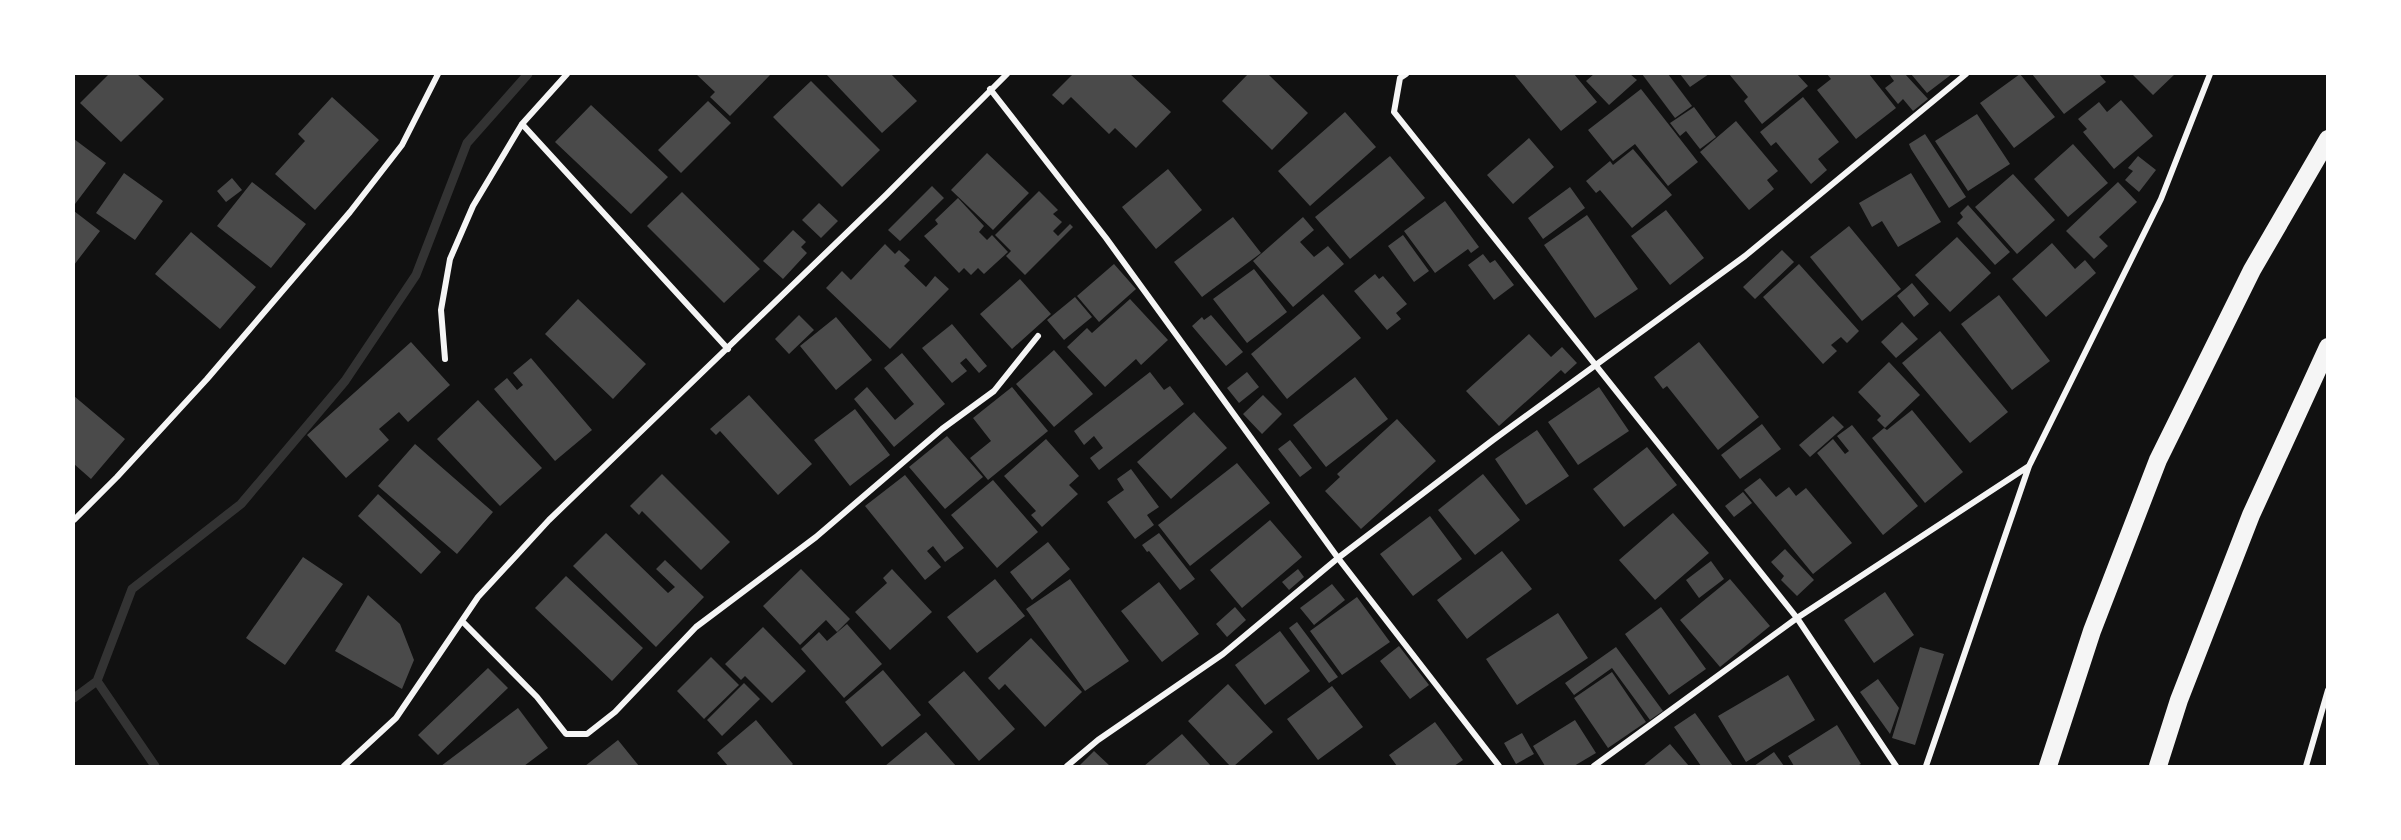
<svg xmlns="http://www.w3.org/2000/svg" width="2401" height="840" font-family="Quicksand,sans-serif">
  <rect width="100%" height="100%" fill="#111"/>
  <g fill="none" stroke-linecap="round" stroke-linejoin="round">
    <path stroke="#333" stroke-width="9" d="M97,681L155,766
      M74,698L97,681L132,589L241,504L345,381L416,275L467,143L528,74"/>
  </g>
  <path fill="#4a4a4a" d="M109,74H137L164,99L121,142L80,103Z
    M696,74H771L730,116L710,97L715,92Z
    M826,74H891L917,101L882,133Z
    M1073,74H1130L1171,112L1136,148L1115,128L1109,134L1071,97L1063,105L1052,95Z
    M1248,74H1268L1308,113L1272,150L1222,101Z
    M1514,74H1574L1597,102L1561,131Z
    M1594,74H1630L1637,80L1609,105L1586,81Z
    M1642,74H1668L1692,106L1675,118Z
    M1680,74H1709L1690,87Z
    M1729,74H1797L1808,86L1762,124L1744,101L1748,97Z
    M1827,74H1869L1896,108L1856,139L1817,90L1831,79Z
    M1889,74H1905L1928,99L1913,111L1903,99L1898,104L1885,88L1894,81Z
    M1911,74H1952L1927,93Z
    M2020,74L2055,117L2014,148L1980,103Z
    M2032,74H2099L2106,82L2064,114Z
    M2132,74H2175L2153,95Z
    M811,81L880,150L842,187L773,117Z
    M1641,89L1698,162L1668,186L1635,144L1613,161L1588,130Z
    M332,97L379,140L315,210L275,174L305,141L298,134Z
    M1803,97L1839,142L1818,159L1827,170L1811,184L1776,142L1771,146L1760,132Z
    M2121,100L2153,136L2114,169L2083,132L2087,129L2078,119L2099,102L2107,112Z
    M708,101L731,123L681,173L658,150Z
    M591,105L668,177L631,214L555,142Z
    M1694,107L1716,137L1700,149L1686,131L1680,136L1670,123Z
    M1345,112L1376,147L1310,206L1278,171Z
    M1977,114L2010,164L1968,191L1935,141Z
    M1736,121L1778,171L1767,180L1774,189L1749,210L1700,152Z
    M1925,134L1966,197L1949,208L1911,149L1909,144Z
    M1529,138L1554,167L1513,204L1487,175Z
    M74,139L106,163L75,204L74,203Z
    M2073,144L2108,183L2068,217L2034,179Z
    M1633,149L1672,195L1632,228L1600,190L1596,193L1586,181L1610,161L1613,165Z
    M987,153L1029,193L993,230L951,190Z
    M1390,156L1425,198L1350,259L1315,217Z
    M2138,156L2156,170L2139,192L2125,180L2133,171L2128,168Z
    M1168,169L1202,210L1156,249L1122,207Z
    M124,173L163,201L135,240L96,213Z
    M1911,173L1941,222L1898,247L1882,221L1872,227L1859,203Z
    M2013,174L2055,220L2017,254L1975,207Z
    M232,178L242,190L226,202L217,191Z
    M252,182L306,224L271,268L217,226Z
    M2118,182L2137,202L2099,237L2108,246L2094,259L2066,231Z
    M932,186L944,198L900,241L888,230Z
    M1570,187L1585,208L1543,239L1528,218Z
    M1039,191L1058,210L1053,214L1062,222L1053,231L1058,236L1070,224L1073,227L1025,275L1006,256L1011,251L995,235Z
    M682,192L760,269L724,303L647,226Z
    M958,198L984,226L979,232L987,240L992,235L1008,252L984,274L978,268L971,275L964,268L959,273L924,236L938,224L935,220Z
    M1445,201L1479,247L1471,253L1468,249L1435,273L1404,231Z
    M819,203L838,221L821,238L802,220Z
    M1968,205L2010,252L1995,265L1957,223L1963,217L1960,213Z
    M1666,210L1704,258L1670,285L1631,236Z
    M74,211L100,231L74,265Z
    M1587,215L1638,289L1595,318L1544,245Z
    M1233,217L1261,253L1202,297L1174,262Z
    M1303,217L1314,230L1300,242L1314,257L1328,246L1344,264L1293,307L1253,261Z
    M1849,226L1901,289L1862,321L1810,257Z
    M793,230L806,242L801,247L807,253L783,279L763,261Z
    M191,232L256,287L220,329L155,274Z
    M1403,235L1429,271L1414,282L1388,246Z
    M1957,237L1991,273L1950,312L1915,275Z
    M2052,243L2075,269L2085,260L2096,273L2046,317L2012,279Z
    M885,244L895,254L899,250L910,260L904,266L926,287L935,276L949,289L890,349L826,288L842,271L851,280Z
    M1782,250L1794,262L1755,299L1743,287Z
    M1483,254L1490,263L1495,260L1514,285L1494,300L1468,265Z
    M1114,264L1136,289L1099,322L1077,296Z
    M1799,264L1859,331L1847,343L1841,337L1831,345L1837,351L1823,364L1763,297Z
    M1254,269L1287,312L1247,343L1213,299Z
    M1375,274L1379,279L1383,276L1407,304L1396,313L1401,319L1387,330L1354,291Z
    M1020,279L1051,314L1012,349L980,314Z
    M1912,283L1929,304L1914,317L1897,296Z
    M1323,294L1361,338L1287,399L1251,354Z
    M1999,295L2050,361L2012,390L1961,324Z
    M1075,297L1092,317L1064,340L1047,320Z
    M578,299L646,364L613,399L545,334Z
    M1130,299L1168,340L1141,365L1136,359L1105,387L1067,347L1087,328L1092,333Z
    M799,315L814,330L789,354L775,339Z
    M1211,315L1243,352L1226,366L1192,326L1202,317L1204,320Z
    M836,317L872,360L836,390L800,346Z
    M1902,322L1918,339L1896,358L1881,342Z
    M952,324L987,366L979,373L966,358L960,363L967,371L952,383L922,348Z
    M1940,331L2008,412L1970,443L1902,363Z
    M1529,334L1551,357L1562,347L1577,363L1565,374L1561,370L1499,426L1466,391Z
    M411,342L450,385L408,422L399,412L379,429L389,440L346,478L307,435Z
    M1699,342L1759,417L1718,450L1667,386L1663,389L1654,377Z
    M1054,350L1093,394L1054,427L1016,384Z
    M902,353L945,404L894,447L854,399L867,387L895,420L914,404L884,368Z
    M531,358L592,430L555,461L494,389L507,378L517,390L523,385L513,373Z
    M1889,362L1920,395L1885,428L1877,420L1881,416L1858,392Z
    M1150,372L1164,390L1170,386L1184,404L1099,470L1090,458L1103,448L1094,436L1084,445L1074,431Z
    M1247,372L1259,387L1239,403L1227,388Z
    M1355,377L1388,419L1326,467L1293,425Z
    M1012,387L1048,431L988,480L970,458L991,441L973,418Z
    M1599,387L1629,431L1578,465L1548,422Z
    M749,395L812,464L778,495L720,431L716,435L710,429Z
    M1263,395L1282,414L1262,434L1243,414Z
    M74,396L125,439L91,479L74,464Z
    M478,400L542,468L500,506L437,439Z
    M855,409L890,455L850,486L814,440Z
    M1912,410L1963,472L1925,503L1872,438L1884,428L1887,430Z
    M1194,412L1227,448L1171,499L1137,462Z
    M1833,416L1844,427L1810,457L1799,445Z
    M1397,419L1436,461L1361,529L1325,491L1340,477L1337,474Z
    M1762,424L1781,449L1740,479L1721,455Z
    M1852,425L1918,506L1883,535L1817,453L1833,439L1845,454L1849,451L1837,436Z
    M1537,430L1569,476L1526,505L1495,459Z
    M947,436L983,477L945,509L909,467Z
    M1046,439L1079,476L1069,485L1078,494L1042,527L1031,515L1036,511L1004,476Z
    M1290,440L1312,468L1300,477L1278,449Z
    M415,444L493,512L457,554L378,486Z
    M1647,447L1677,485L1624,527L1593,489Z
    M1237,463L1270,503L1190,566L1158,525Z
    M1131,469L1159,507L1147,515L1154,525L1135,539L1107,502L1124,490L1117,479Z
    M662,474L730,542L701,570L642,511L639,515L630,506Z
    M1483,474L1520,520L1475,555L1438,510Z
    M905,475L964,548L945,562L933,546L927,551L941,567L925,580L865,506Z
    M1760,478L1776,497L1789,487L1796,496L1806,488L1852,543L1813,574L1744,490Z
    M993,480L1038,532L997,568L951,515Z
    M1743,492L1752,503L1734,517L1725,506Z
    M378,494L441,552L421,574L358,516Z
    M1673,513L1709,553L1655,600L1619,560Z
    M1430,516L1462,559L1413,596L1380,554Z
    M1270,520L1302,557L1242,608L1210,570Z
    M606,533L668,593L675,587L656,569L665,560L704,597L656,647L573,566Z
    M1159,533L1195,579L1180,590L1149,551L1147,552L1142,545Z
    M1048,542L1070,569L1032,600L1010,572Z
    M1785,549L1814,580L1797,596L1781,580L1784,576L1771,562Z
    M1502,551L1532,589L1467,639L1437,600Z
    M303,557L343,584L285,665L246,638Z
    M1711,561L1724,579L1699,598L1686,580Z
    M801,569L850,619L837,632L826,620L800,645L763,606Z
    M892,569L932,612L890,650L855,612L887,583L883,578Z
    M1298,569L1304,577L1289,590L1282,582Z
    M566,576L643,648L612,681L535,608Z
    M995,579L1025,616L977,653L947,617Z
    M1070,579L1129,661L1085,691L1026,609Z
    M1730,579L1770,626L1720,667L1680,620Z
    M1159,582L1199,634L1162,662L1121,611Z
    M1332,584L1345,600L1314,625L1300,608Z
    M1885,592L1914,635L1874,663L1844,620Z
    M368,595L400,624L414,660L402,689L335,651Z
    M1357,597L1390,642L1342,675L1310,631Z
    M1235,607L1246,620L1227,637L1216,624Z
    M1661,607L1706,669L1669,695L1625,634Z
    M1558,613L1588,658L1517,705L1486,659Z
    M1297,622L1338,677L1329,683L1289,628Z
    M847,624L882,664L844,698L801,649L819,632L827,641Z
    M763,627L806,671L772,703L745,676L741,680L725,664Z
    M1280,631L1310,671L1265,705L1235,665Z
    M1031,638L1082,692L1045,727L1005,684L999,690L988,678Z
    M1399,646L1429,685L1410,699L1380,661Z
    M1616,647L1663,711L1650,720L1612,668L1574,695L1565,683Z
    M1920,647L1944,654L1915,745L1892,738Z
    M711,657L739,685L704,719L677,691Z
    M488,668L508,688L438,755L418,735Z
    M883,670L921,715L882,747L845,702Z
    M964,671L1015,729L979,761L928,702Z
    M1612,672L1646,722L1608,748L1574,698Z
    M1788,675L1815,720L1746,762L1718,716Z
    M1878,679L1899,708L1890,734L1860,692Z
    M744,683L760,699L722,736L707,720Z
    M1228,684L1273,732L1234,766H1230L1188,721Z
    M1332,686L1363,727L1318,760L1287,719Z
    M518,708L548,748L524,766H441Z
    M1695,713L1733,766H1701L1674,727Z
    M756,720L793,764L791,766H728L717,753Z
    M1575,720L1596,753L1574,766H1545L1533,746Z
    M1435,722L1463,760L1454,766H1397L1389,755Z
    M1837,725L1861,764L1857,766H1794L1788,756Z
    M926,732L956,766H885Z
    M1522,733L1534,754L1516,764L1504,743Z
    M1182,734L1211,766H1144Z
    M618,740L639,766H585Z
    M1670,744L1689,766H1643Z
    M1094,751L1110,766H1079Z
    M1774,752L1784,766H1754Z"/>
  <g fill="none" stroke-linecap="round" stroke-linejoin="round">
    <path stroke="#f5f5f5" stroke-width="6" d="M1406,74L1400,78L1394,112L1797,618L1896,766
      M990,89L1106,238L1338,558L1499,766
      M522,124L728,349
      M445,359L441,310L450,259L473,206L522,124L567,74
      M74,520L117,477L207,379L350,212L402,145L438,74
      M462,621L537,697L566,734H587L615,712L696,627L816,537L942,429L994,391L1038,336
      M344,766L396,718L478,597L549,520L886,195L1007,74
      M1067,766L1098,740L1223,654L1338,558L1493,440L1745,256L1966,74
      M1594,766L1797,618L2029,466
      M1926,766L2029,466L2161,199L2210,74
      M2306,766L2328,690"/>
    <path stroke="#f5f5f5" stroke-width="18" d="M2048,766L2092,631L2158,460L2252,270L2328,139
      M2158,766L2179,700L2251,515L2328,347"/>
  </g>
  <rect width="2401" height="840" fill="none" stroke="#ffffff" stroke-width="150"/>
</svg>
